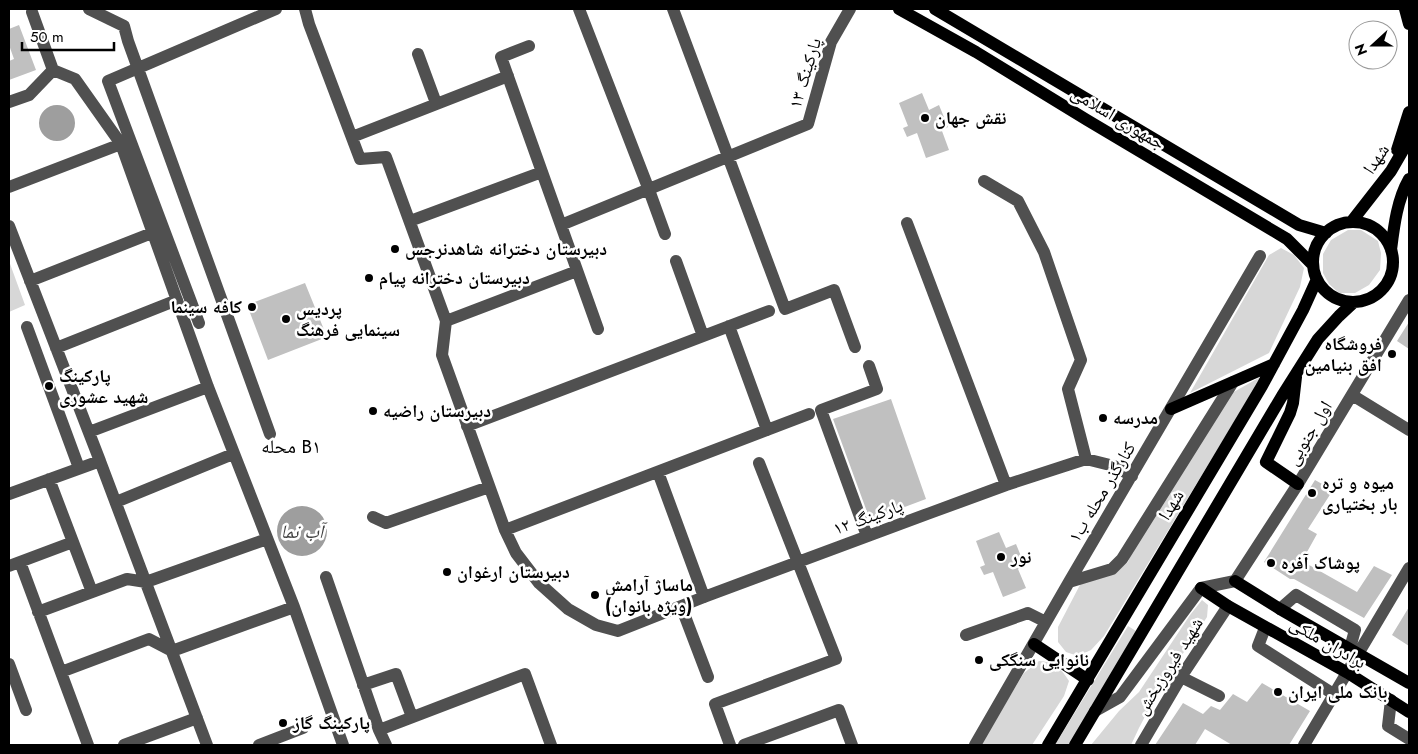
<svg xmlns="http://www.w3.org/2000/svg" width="1418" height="754" font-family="Jost,'Noto Naskh Arabic',sans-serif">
  <rect width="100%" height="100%" fill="#fff"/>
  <path fill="#d7d7d7" d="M1348,230H1361L1378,241L1381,253L1380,270L1369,285L1355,293H1339L1329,284L1323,273V254L1331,240Z
    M1281,248L1294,255L1304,268L1300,287L1269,353L1190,393L1269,255Z
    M9,261L25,305L9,312Z
    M1262,376L1104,636L1091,650L1078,656L1066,652L1058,642V627L1082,581L1115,573L1128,562L1133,549L1232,393Z
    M1202,600L1208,605L1207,617C1180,658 1151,700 1131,745H1091L1119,711L1139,692L1190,615Z
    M1128,626L1136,631L1069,745H1055Z
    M1039,661C1054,662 1061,668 1069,681L1064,696L1032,745H980L1024,673Z"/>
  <path fill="#9e9e9e" d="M39 123a18 18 0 1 1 36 0a18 18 0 1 1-36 0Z
    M277 531a25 25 0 1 1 50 0a25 25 0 1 1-50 0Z"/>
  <path fill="#c0c0c0" d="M19,25L36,70L9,80V61L14,59L9,45V29Z
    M922,93L929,110L939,105L948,127L942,131L949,150L926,158L917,133L907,137L903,128L908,126L899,103Z
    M305,283L327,337L268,360L247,305Z
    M1409,322V349L1397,341Z
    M891,399L926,499L870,520L833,419Z
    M1315,480L1333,490L1308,529L1317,534L1302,561L1357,592L1374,566L1392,575L1364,618L1294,579H1290L1264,562Z
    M999,532L1006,548L1016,544L1025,566L1018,569L1026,588L1003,597L993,572L984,575L980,567L985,565L976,541Z
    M1409,607V646L1392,635Z
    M1262,683L1310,711L1289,745H1232L1205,729L1195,745H1155L1183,703L1203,714L1211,706L1220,710L1233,694L1247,702Z"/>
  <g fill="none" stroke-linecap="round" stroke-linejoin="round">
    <path stroke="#505050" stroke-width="12" d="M89,9L124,26L128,41L270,434
      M305,9L309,24L360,159L386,157L446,321L442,355L505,530L516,553L539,583L568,609L596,625L618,631L704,597L930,513L1006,485L1086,459L1114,466L1132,476
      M579,9L649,190L665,234
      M673,9L785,309L834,290L855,347
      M32,12L53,70L75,79L121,144L208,387L294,607L343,745
      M529,46L501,57L598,329
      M418,54L436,103
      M9,102L29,95L53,70
      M352,137L508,76
      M984,181L1018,201L1044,252L1081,360L1068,389L1086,459
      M9,187L121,144
      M410,221L542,172
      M907,223L1006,485
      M561,225L808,124L831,42L850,9
      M9,226L100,461
      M676,261L703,336
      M30,281L152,233
      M446,321L577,271
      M199,323L108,81L276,9
      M729,326L767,430
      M27,327L79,468
      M56,348L177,300
      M1352,395L1409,430
      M467,426L769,311
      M89,432L208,387
      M658,472L704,597
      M49,479L92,592
      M9,494L100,461L207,745
      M116,502L233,454
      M373,517L386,523L489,487
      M505,530L809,414
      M867,536L821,410L877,389L869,366
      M20,562L88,745
      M9,566L73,542
      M326,577L379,730L386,745
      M1069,582L1112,569L1122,559L1233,382
      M681,606L708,677
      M1280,609L1296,595L1355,630L1350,648
      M38,612L127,579L146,582L267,539
      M1265,628L1258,646L1335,695
      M966,635L1028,613L1046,622
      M9,664L26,710
      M61,672L149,639L172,651L294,607
      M1181,677L1219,696
      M363,685L396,674L412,717
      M1391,700L1388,726L1409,739
      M1095,711L1120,697L1201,588L1235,581L1298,484L1409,300
      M379,730L525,674L551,745
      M124,745L197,718
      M259,745L303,728
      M730,745L715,704L836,659L759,463
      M744,745L839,710L852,745
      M975,745L1069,582L1260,256
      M1141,745L1181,677L1228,606
      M1304,745L1409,568"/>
    <path stroke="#000" stroke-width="12" d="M899,9L976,52L1087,120L1287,239L1313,265
      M935,9L1299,225L1326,233
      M1405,9L1409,24
      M1397,150L1409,112
      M1352,221L1391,171L1409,140
      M1313 262a40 40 0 1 1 80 0a40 40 0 1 1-80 0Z
      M1391,250C1394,226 1397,200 1409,179
      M1296,377L1293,403L1290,413L1266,462L1298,484
      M1171,409L1274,364
      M1235,581L1280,609L1409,683
      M1201,588L1228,606L1348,673L1409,712
      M1034,644L1088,680
      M1048,745L1262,386L1303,310L1317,279
      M1075,745L1282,396L1318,339L1339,316L1354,302"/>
  </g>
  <g fill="#000" stroke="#fff" stroke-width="2">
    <circle cx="925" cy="118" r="5"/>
    <circle cx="395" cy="249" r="5"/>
    <circle cx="369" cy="278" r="5"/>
    <circle cx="252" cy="307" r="5"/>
    <circle cx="286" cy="319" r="5"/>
    <circle cx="1392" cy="354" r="5"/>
    <circle cx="49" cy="386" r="5"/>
    <circle cx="373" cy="411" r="5"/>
    <circle cx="1103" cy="418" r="5"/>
    <circle cx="1312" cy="493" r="5"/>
    <circle cx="1001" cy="557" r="5"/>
    <circle cx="1271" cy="563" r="5"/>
    <circle cx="447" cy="572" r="5"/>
    <circle cx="595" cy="595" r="5"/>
    <circle cx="979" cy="660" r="5"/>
    <circle cx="1278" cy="692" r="5"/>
    <circle cx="283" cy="723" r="5"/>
  </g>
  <g text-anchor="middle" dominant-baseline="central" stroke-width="5" stroke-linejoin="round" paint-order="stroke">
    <g font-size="18" fill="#000" stroke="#fff">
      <text transform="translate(805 73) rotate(-73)">پارکینگ ۱۳</text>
      <text transform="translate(1118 118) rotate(31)">جمهوری اسلامی</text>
      <text transform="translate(1376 159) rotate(-56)">شهدا</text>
      <text transform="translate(1309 433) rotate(-59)">اول جنوبی</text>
      <text transform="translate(1102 492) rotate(-59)">کنارگذر محله ب۱</text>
      <text transform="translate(1171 505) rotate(-59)">شهدا</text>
      <text transform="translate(868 517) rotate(-20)">پارکینگ ۱۲</text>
      <text transform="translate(1328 643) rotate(30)">برادران ملکی</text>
      <text transform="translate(1169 666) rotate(-58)">شهید فیروزبخش</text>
    </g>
    <g font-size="18" font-weight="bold" fill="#000" stroke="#fff" text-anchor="start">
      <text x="935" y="118">نقش جهان</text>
      <text x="405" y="249">دبیرستان دخترانه شاهدنرجس</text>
      <text x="379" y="278">دبیرستان دخترانه پیام</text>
      <text x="242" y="307" text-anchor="end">کافه سینما</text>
      <text x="296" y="309">پردیس<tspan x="296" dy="21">سینمایی فرهنگ</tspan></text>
      <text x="1382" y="344" text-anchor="end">فروشگاه<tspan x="1382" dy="21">افق بنیامین</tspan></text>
      <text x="59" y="376">پارکینگ<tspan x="59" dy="21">شهید عشوری</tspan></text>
      <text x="383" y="411">دبیرستان راضیه</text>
      <text x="1113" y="418">مدرسه</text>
      <text x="1322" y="483">میوه و تره<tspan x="1322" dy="21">بار بختیاری</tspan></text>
      <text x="1011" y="557">نور</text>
      <text x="1281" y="563">پوشاک آفره</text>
      <text x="457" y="572">دبیرستان ارغوان</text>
      <text x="605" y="585">ماساژ آرامش<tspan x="605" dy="21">(ویژه بانوان)</tspan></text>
      <text x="989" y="660">نانوایی سنگکی</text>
      <text x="1288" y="692">بانک ملی ایران</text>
      <text x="293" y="723">پارکینگ گاز</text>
    </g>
    <g font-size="19" fill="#000" stroke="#fff">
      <text x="291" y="446">محله B۱</text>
    </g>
    <g font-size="19" font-style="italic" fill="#3f3f3f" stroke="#fff">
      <text x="302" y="531">آب نما</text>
    </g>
  </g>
  <rect width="1418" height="754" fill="none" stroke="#000000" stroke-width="20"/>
  <g transform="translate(1373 45) rotate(249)"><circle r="24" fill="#ffffff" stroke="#999999"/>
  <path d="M0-4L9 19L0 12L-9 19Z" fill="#000000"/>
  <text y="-8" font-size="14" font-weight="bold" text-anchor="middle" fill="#000000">N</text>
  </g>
  <path d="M22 42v8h92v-8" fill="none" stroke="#000000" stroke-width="2.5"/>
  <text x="30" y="42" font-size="15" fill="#000000" stroke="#ffffff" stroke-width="4" paint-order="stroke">50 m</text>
</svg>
